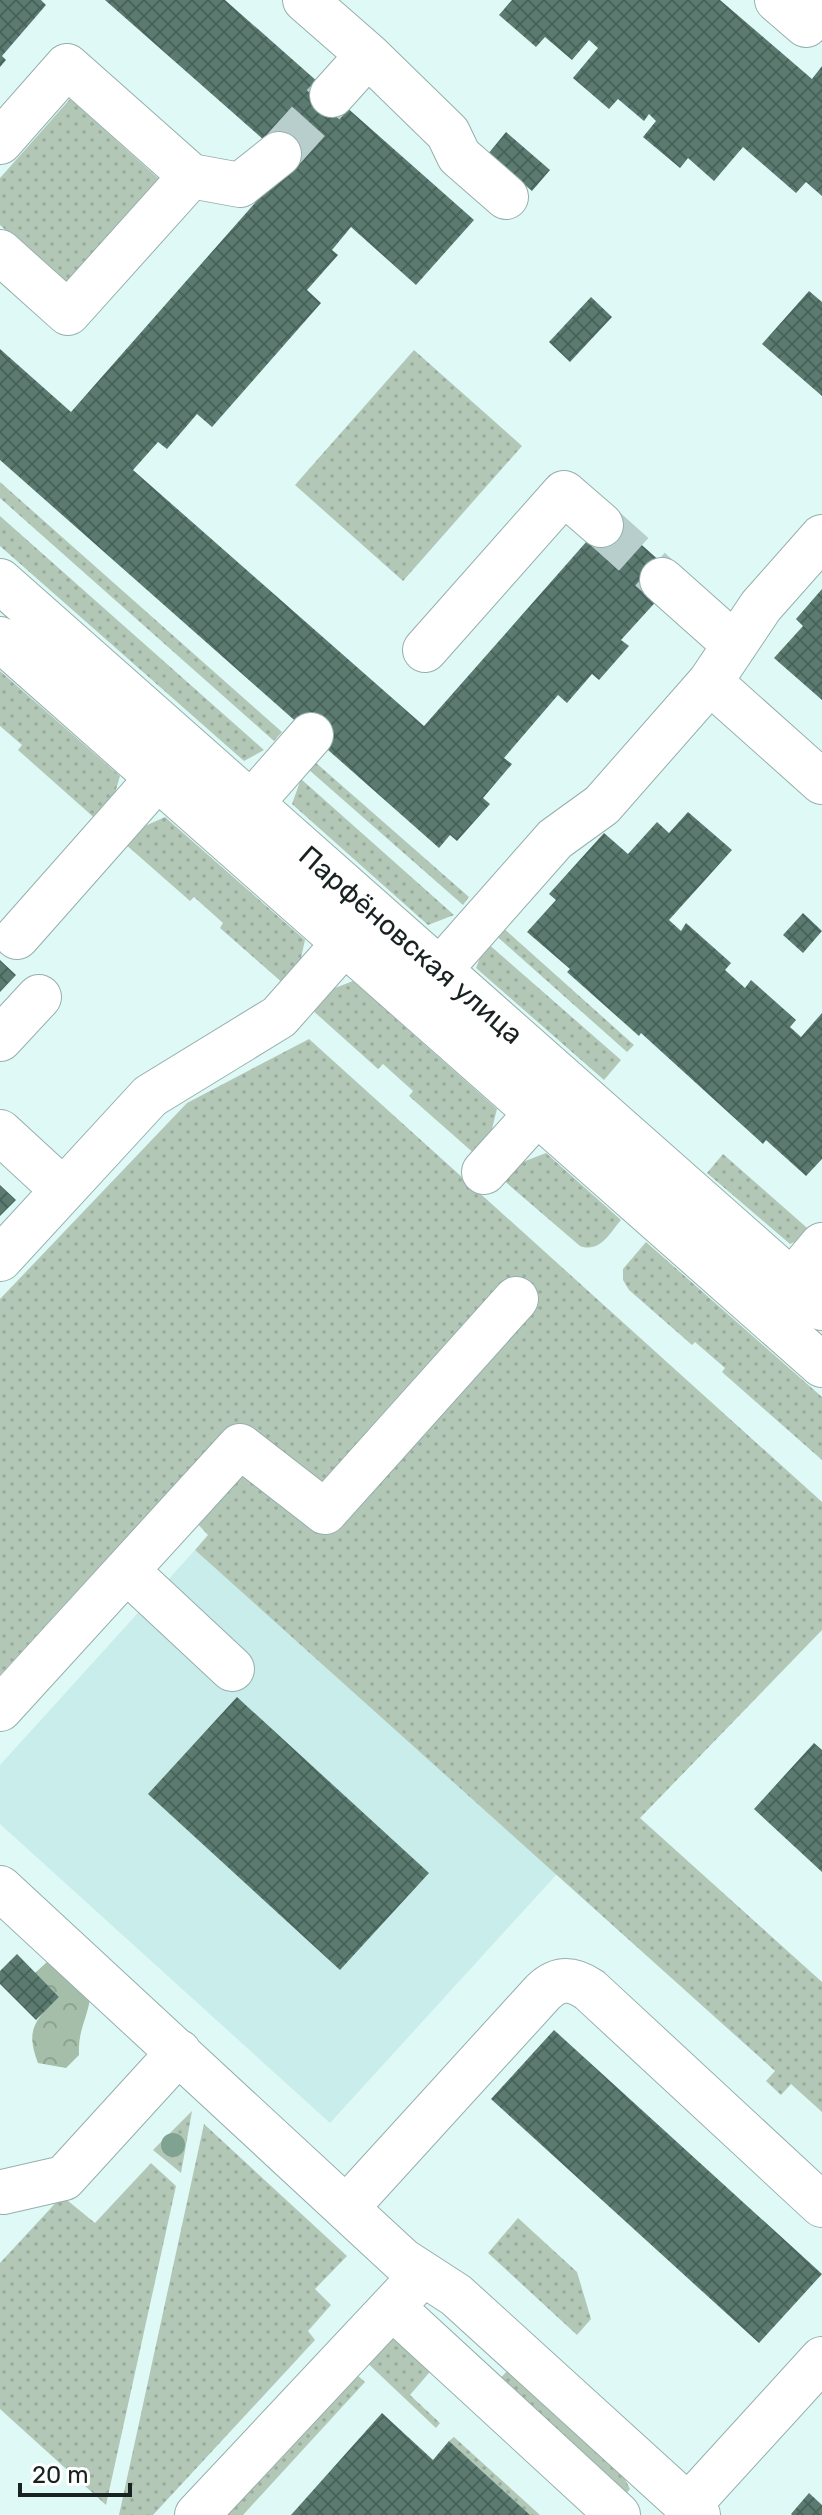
<svg xmlns="http://www.w3.org/2000/svg" width="822" height="2515" font-family="Rubik,sans-serif">
  <defs>
    <pattern id="grass-dots" width="8" height="8" patternUnits="userSpaceOnUse" patternTransform="scale(2)"><rect width="8" height="8" fill="#b2c7b6"/><path d="M2 2h.1M6 6h.1" fill="none" stroke="#98ab9c" stroke-width="1.8" stroke-linecap="round"/></pattern>
    <pattern id="forest-crowns" width="20" height="18" patternUnits="userSpaceOnUse" patternTransform="scale(2)"><rect width="20" height="18" fill="#a4bea9"/><path d="M2 6a3 3 0 1 1 6 0M12 15a3 3 0 1 1 6 0" fill="none" stroke="#8ca391"/></pattern>
    <pattern id="building-cross-hatch" width="8" height="8" patternUnits="userSpaceOnUse" patternTransform="scale(2)"><rect width="8" height="8" fill="#5b7b70"/><path d="M0 0l8 8M0 8l8-8" fill="none" stroke="#4a645c"/></pattern>
  </defs>
  <rect width="100%" height="100%" fill="#dff9f7"/>
  <path fill="#c9edea" d="M195,1550L557,1874L330,2123L0,1824V1765Z"/>
  <path fill="url(#grass-dots)" d="M70,99L159,179L65,283L0,225V178Z
    M414,350L522,446L403,581L295,485Z
    M0,482L282,732L274,741L0,498Z
    M0,516L264,750L244,761L0,546Z
    M0,671L120,776L111,807L99,822L18,750L22,745L0,726Z
    M315,762L469,897L463,905L308,769Z
    M301,779L454,915L428,925L292,804Z
    M165,817L305,940L298,971L285,985L220,928L223,923L194,897L190,901L124,843L136,830Z
    M500,925L634,1045L627,1052L493,933Z
    M486,942L621,1060L604,1080L476,968Z
    M353,981L497,1109L489,1141L477,1156L409,1096L413,1091L383,1064L378,1069L310,1008L322,993Z
    M309,1039L822,1502V1630L640,1818L822,1982V2112L791,2084L781,2095L766,2081L775,2071L195,1550L208,1535L168,1492L0,1675V1299L187,1103Z
    M546,1153L621,1220C609,1234 600,1253 580,1246L502,1179L515,1165Z
    M723,1154L814,1234L790,1244L707,1173Z
    M646,1242L822,1397V1460L722,1372L725,1368L695,1342L692,1345L629,1290L623,1280V1269Z
    M192,2111L181,2173L153,2150Z
    M204,2124L347,2256L315,2289L331,2305L308,2331L315,2340L153,2515H119Z
    M151,2163L176,2186L106,2505L0,2409V2263L62,2196L95,2223Z
    M518,2218L577,2272L591,2319L577,2335L488,2253Z
    M401,2335L434,2367L410,2395L440,2423L436,2428L359,2355L371,2343Z
    M348,2367L365,2382L243,2515H213Z
    M507,2371L625,2479L630,2489L624,2496L497,2382Z
    M454,2437L540,2515H530L522,2508L449,2441Z"/>
  <path fill="url(#forest-crowns)" d="M47,1962L90,1999C86,2022 78,2030 79,2055L66,2068L38,2063C25,2029 35,2020 59,1997L35,1973Z"/>
  <path fill="url(#building-cross-hatch)" d="M0,0H41L46,5L2,56L6,60L0,67Z
    M105,0H225L474,220L416,285L351,227L332,250L338,255L307,290L321,303L212,427L197,414L167,449L158,442L133,470L424,726L609,516L670,570L661,596L621,640L629,646L599,680L592,674L567,703L558,695L504,758L512,764L483,798L490,804L457,841L450,835L439,848L0,460V349L71,412L290,163Z
    M512,0H720L812,79L822,66V196L806,182L796,193L743,147L714,181L688,158L680,168L643,137L656,121L649,114L644,121L618,99L609,109L573,78L598,48L589,40L572,60L545,37L536,47L499,15Z
    M506,132L550,170L532,191L488,154Z
    M809,291L822,302V396L762,344Z
    M591,297L612,317L570,362L549,342Z
    M822,589V700L774,658L803,626L796,619Z
    M688,812L732,850L669,920L681,931L686,923L731,963L725,970L745,988L751,980L796,1020L790,1027L801,1037L822,1013V1159L806,1176L766,1140L763,1144L641,1033L639,1036L567,972L570,969L527,932L556,900L549,894L604,833L628,854L657,822L669,833Z
    M803,913L822,931L803,953L783,935Z
    M0,960L16,975L0,992Z
    M0,1185L16,1200L0,1216Z
    M237,1697L429,1873L340,1970L148,1794Z
    M814,1743L822,1750V1872L754,1809Z
    M17,1954L59,1997L36,2020L0,1984V1971Z
    M554,2030L822,2274L759,2343L491,2099Z
    M382,2413L433,2460L449,2441L530,2515H291Z
    M809,2493L822,2505V2515H792L791,2514Z"/>
  <g fill="none" stroke-linecap="round" stroke-linejoin="round">
    <path stroke="#b7cecc" stroke-width="44" stroke-dasharray="44 22" stroke-linecap="butt" d="M279,154L332,95
      M601,525L662,580"/>
    <g stroke="#96afad" stroke-width="46">
      <path id="minor" d="M305,0L368,55L448,133L459,156L506,197
        M777,0L806,25L822,7
        M332,95L368,55
        M0,142L67,66L191,176
        M0,252L68,313L191,176L240,185L279,154
        M662,580L735,645
        M0,581L822,1308
        M0,639L822,1365
        M425,650L564,493L601,525
        M710,682L822,782
        M231,826L311,735
        M17,937L177,756
        M420,992L555,839L602,805L710,682L761,606L822,537
        M0,1039L39,997
        M0,1132L63,1190
        M484,1172L538,1112
        M0,1259L150,1096L279,1017L363,922
        M772,1304L822,1245
        M127,1571L232,1669
        M0,1709L240,1446L325,1512L516,1299
        M0,1888L402,2260L456,2295L698,2515
        M3,2192L64,2178L179,2052
        M347,2207L543,1992C559,1977 572,1978 590,1990L822,2205
        M392,2307L618,2515
        M688,2506L822,2359
        M197,2515L423,2274"/>
    </g>
    <use href="#minor" stroke="#fff" stroke-width="44"/>
  </g>
  <circle fill="#80a391" cx="173" cy="2145" r="12"/>
  <g text-anchor="middle" dominant-baseline="central" stroke-width="8" stroke-linejoin="round" paint-order="stroke">
    <g font-size="28" fill="#182221" stroke="#fff">
      <text transform="translate(411 945) rotate(41)">Парфёновская улица</text>
    </g>
  </g>
  <path d="M20 2483v12h110v-12" fill="none" stroke="#182221" stroke-width="4"/>
  <text x="32" y="2483" font-size="24" fill="#182221" stroke="#ffffff" stroke-width="6" paint-order="stroke">20 m</text>
</svg>
